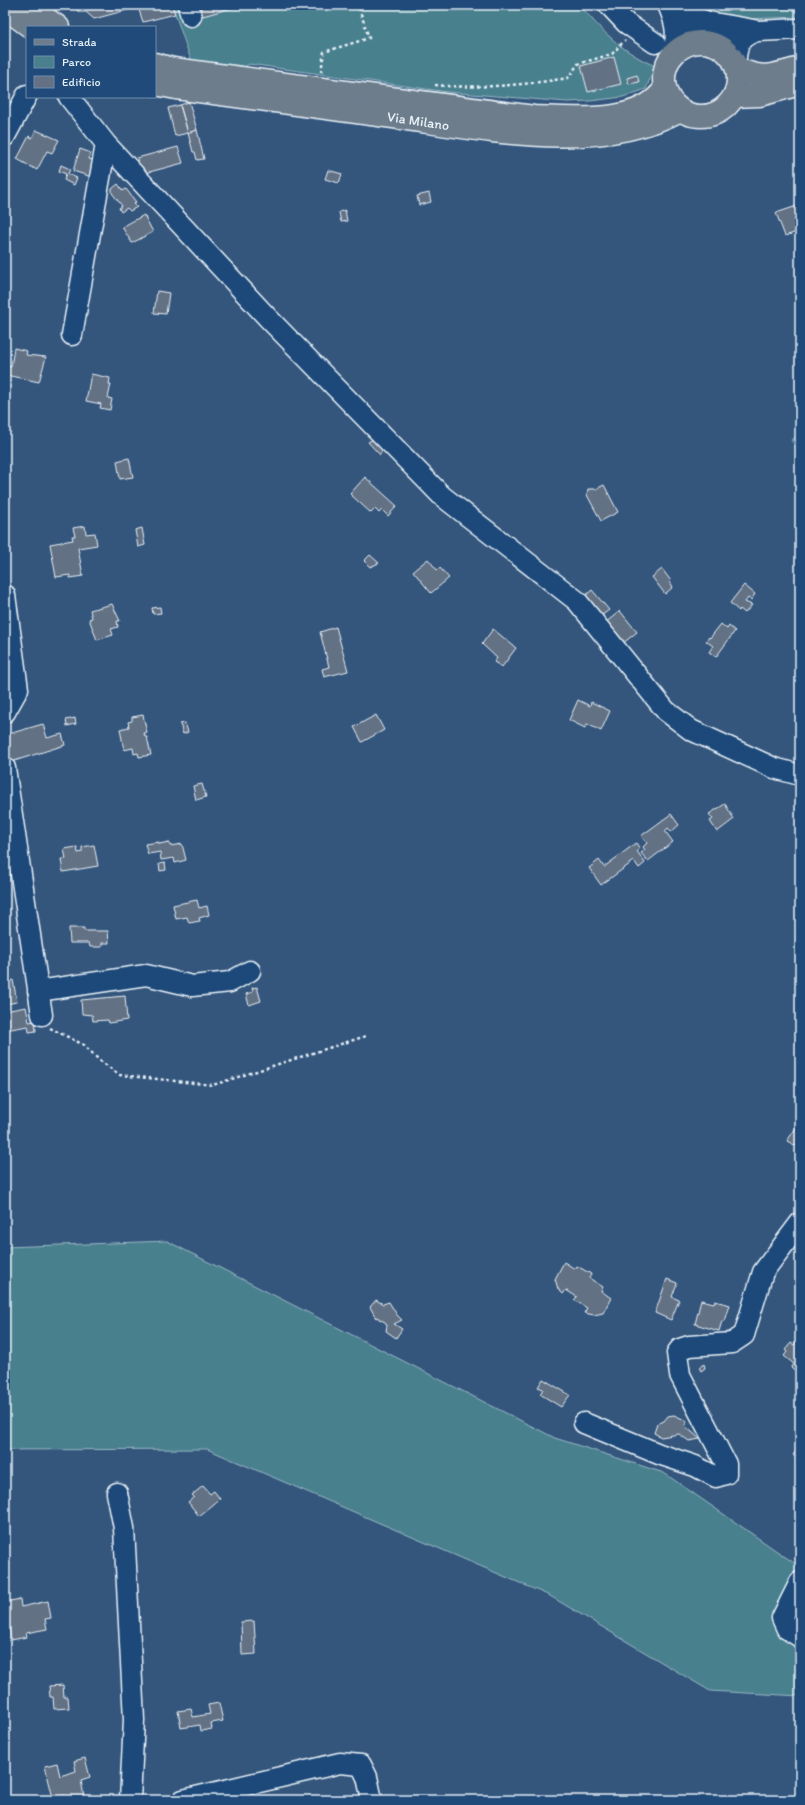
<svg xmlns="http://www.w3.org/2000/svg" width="805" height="1805" font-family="Itim,sans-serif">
  <rect width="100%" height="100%" fill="#34567d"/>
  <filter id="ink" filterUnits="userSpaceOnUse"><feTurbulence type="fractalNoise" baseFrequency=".025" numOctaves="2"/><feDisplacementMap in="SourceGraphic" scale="8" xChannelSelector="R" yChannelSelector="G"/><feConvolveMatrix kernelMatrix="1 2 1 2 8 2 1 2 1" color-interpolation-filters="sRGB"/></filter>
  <g filter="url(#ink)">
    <path fill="#4a808e" stroke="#99b8c3" d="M172,5H580C601,31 624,53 655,66L646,89L623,97L590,101L567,102L448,92L249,64L243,68L191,60Z
      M689,5H800V17L743,19L720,16Z
      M167,1241L555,1438L664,1473L797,1565L773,1619L795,1649L800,1650V1696L710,1691L550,1596L207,1449L5,1450V1247Z"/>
    <path fill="#4477a1" stroke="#86a8c4" d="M800,435V453L791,440Z"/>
    <path fill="#647184" stroke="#e8f1f8" d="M71,5H172L175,14L143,22L138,7L94,19L86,12H79Z
      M200,5H242L203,16Z
      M614,57L621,84L588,92L581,66Z
      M637,75L639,82L629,84L627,78Z
      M189,102L197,130L188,133L180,105Z
      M180,105L188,133L175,136L168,108Z
      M36,130L59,140L52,153L47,151L37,170L17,159L29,136L32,138Z
      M197,130L204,159L197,160L195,152H193L188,133Z
      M178,147L183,163L142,174L137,158Z
      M80,149L91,153L89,159L100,162L95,178L73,171Z
      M61,165L70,169L68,174L77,178L74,185L64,180L66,174L59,171Z
      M328,170L342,174L339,183L325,179Z
      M118,184L123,191L126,189L136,202L134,204L137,207L130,211L127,208L121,212L119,208L122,206L112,193V189Z
      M429,193L431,202L419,205L417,196Z
      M800,205V231L785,236L776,213Z
      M345,210L347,221L341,222L339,212Z
      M144,215L153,232L132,243L122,227Z
      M157,291L169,293L166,314L154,313Z
      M14,348L27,351L26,355L46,357L39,382L6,375L8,366L11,367Z
      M91,374L110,378L109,384H111L108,398L112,399L110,410L100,408L101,404L86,401Z
      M376,438L383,448L380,455L368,442Z
      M129,458L133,477L120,479L117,461Z
      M365,477L397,506L388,516L382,510L379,513L375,509L371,513L350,494Z
      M604,485L618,512L601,521L587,495L588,489H596Z
      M85,526L86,534L95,533L97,545L78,548L83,576L70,578V575L56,577L50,544L73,540L72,536H75L73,528Z
      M142,528L145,545L138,547L135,530Z
      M370,555L379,563L370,567L364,561Z
      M428,559L437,570L440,568L449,578L431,593L413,571Z
      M662,569L671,581L670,582L673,587L665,594L652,577Z
      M744,585L755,594L751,600L748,598L745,602L752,605L745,613L740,609L739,611L730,603Z
      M592,590L609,610L601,616L585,596Z
      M112,604L120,621H117L118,627L111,629L113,635L97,640L89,619L92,618L90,610Z
      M160,607L161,613L153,614L152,608Z
      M620,611L637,632L622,644L605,623Z
      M721,624L727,629L729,626L735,631L716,657L709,652L713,646L706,641L709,637L710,638Z
      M336,627L348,671L324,677L322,669L329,667L320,632Z
      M493,629L516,648L502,667L494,662L497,658L482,644Z
      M578,700L590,706L591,702L610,711L601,731L587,724L585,728L569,720Z
      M143,715L147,733H144L145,737H147L151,755L139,757L138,753L134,754L133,748L124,750L120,729L129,727L128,722L132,721V717Z
      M376,715L384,730L362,742L354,727Z
      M75,718L76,724L67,726L66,720Z
      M185,723L188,732L183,734L180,724Z
      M43,724L47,738L62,734L65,745L11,762L5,743V735Z
      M202,784L206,797L196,800L193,786Z
      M725,804L734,819L717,832L710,821L713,819L709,814Z
      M671,814L679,825L671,832L668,828L665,831L673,842L648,861L641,853L645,850L643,847L647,843L641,836Z
      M159,842V844L169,842L170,846L182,844L186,860L175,863L174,858L161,860L160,852L148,854L145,844Z
      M636,843L640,849L637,851L645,863L639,868L634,861L601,885L589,868L599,860L604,867Z
      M94,845L98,866L63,872L61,859H66L64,849L77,847L78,853L82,852V847Z
      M165,863L166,870L160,871L159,864Z
      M197,900L199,908L207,906L209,915L199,918L200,921L189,923L187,917L176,919L173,905Z
      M69,928H84V931H108L109,943H102V947H90L89,943H70Z
      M13,980L17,1002L5,1004V982Z
      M257,987L261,1001L249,1005L246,994L253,992L252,988Z
      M125,996L127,1020L109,1023L108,1020L93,1021L92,1015L82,1014L81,1000Z
      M26,1007L29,1022L35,1021L36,1031L29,1032L28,1026L5,1030V1011Z
      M800,1122V1148L787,1141Z
      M564,1262L575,1269L577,1266L591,1274L589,1278L603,1287L601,1291L611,1298L603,1313L594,1315L584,1313L587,1308L574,1300L577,1297L566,1290L563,1294L558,1289L555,1279Z
      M667,1279L677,1283L672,1297L679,1300L671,1320L655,1313Z
      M376,1300L383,1304L389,1302L397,1315L402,1320L394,1324L402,1329L396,1338L386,1331L387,1325L385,1322L379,1319L378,1317L376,1318L370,1307Z
      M701,1300L714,1303L715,1301L730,1305L725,1321H722L719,1331L695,1324Z
      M800,1337V1376L791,1368L794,1364L784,1356L787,1352L785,1350L791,1343L794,1345Z
      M704,1364L705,1368L701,1371L699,1367Z
      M543,1379L570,1395L561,1407L540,1394L543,1389L538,1387Z
      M674,1415L687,1421L685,1426L700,1439L689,1441L679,1434L661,1437L654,1433L657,1424L664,1421L668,1416Z
      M800,1446V1461L793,1455Z
      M203,1486L210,1494L214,1491L220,1499L199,1516L188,1502L194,1497L192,1495Z
      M20,1599L21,1607L48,1601L51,1618L45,1619L47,1629L26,1633L27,1637L11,1640L5,1602Z
      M254,1621L256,1654L242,1655L241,1622Z
      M63,1685L64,1697H68L69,1708L54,1709L53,1697H50L49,1686Z
      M219,1703L223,1721L211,1723L212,1729L201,1731L200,1725L181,1728L178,1711L191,1709L193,1717L210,1714L208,1705Z
      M85,1758L90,1777L81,1780L84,1797L72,1800H65L64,1795L53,1798L45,1766L57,1763L60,1776L76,1771L74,1761Z"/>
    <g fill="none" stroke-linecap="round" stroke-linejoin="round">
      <g stroke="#e8f1f8" stroke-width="23">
        <path id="minor" d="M188,5L191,16
          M609,5L626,23L655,43
          M668,5C677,25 678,36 672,56
          M676,10L682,20L702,42
          M677,10L708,22L743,28
          M711,43L743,28L758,31L800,29
          M735,63C738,44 737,38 757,31
          M69,97L106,144L268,318L442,496L577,601L666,711L691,730L774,768L800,775
          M5,136L27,95
          M72,335L106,144
          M5,595L18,689L5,712
          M5,768L42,1015
          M38,991L146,975L192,986L230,982L250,971
          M584,1423L659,1454L695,1466L716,1477L726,1474V1464L680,1375L677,1353L680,1349L689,1346L732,1343L744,1335L763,1272L800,1223
          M117,1493L124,1528L134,1720L130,1800
          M800,1582L782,1618L787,1629L800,1637
          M183,1800L340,1763L361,1765L367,1777L372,1800"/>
      </g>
      <g stroke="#e8f1f8" stroke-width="25">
        <g id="major">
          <path d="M27,5L58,27"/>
          <path d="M5,8L31,27"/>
          <circle cx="701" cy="79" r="37"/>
          <path d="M155,64L173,69L534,117C573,118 641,126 665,88"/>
          <path d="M737,68C761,81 775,75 800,68"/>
          <path id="s1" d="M155,84L176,88C246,98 316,107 386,116C477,128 596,156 680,110"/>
          <path d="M734,96L760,95L800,84"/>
        </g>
      </g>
      <path stroke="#e8f1f8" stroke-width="2.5" stroke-dasharray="3 3" stroke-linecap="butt" d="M321,72L324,52L369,38L358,5
        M435,85C479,89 524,85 568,78L578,64L612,54L625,40
        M50,1028L84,1045L99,1060L120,1075L213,1085L366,1036"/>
      <use href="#minor" stroke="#1f4a7a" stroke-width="20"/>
      <use href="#major" stroke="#6d7d8c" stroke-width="22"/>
    </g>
  </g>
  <g text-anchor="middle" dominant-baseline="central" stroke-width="3" stroke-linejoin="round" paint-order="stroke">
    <g font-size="14" fill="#e8f1f8" stroke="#1f4a7a">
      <text stroke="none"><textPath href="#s1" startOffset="266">Via Milano</textPath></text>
    </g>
  </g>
  <rect width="805" height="1805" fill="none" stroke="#1f4a7a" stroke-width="20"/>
  <rect x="10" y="10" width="785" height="1785" fill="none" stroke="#e8f1f8" stroke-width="1.5" filter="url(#ink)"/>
  <rect x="26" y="26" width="130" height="72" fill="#1f4a7a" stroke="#6f8dac"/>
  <rect x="34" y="39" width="20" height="6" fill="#6d7d8c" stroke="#6f8dac"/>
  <text x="62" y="46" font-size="12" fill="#e8f1f8">Strada</text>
  <rect x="34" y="56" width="20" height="12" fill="#4a808e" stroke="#6f8dac"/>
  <text x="62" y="66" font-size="12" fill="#e8f1f8">Parco</text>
  <rect x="34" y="76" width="20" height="12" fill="#647184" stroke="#6f8dac"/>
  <text x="62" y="86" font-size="12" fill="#e8f1f8">Edificio</text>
</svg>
